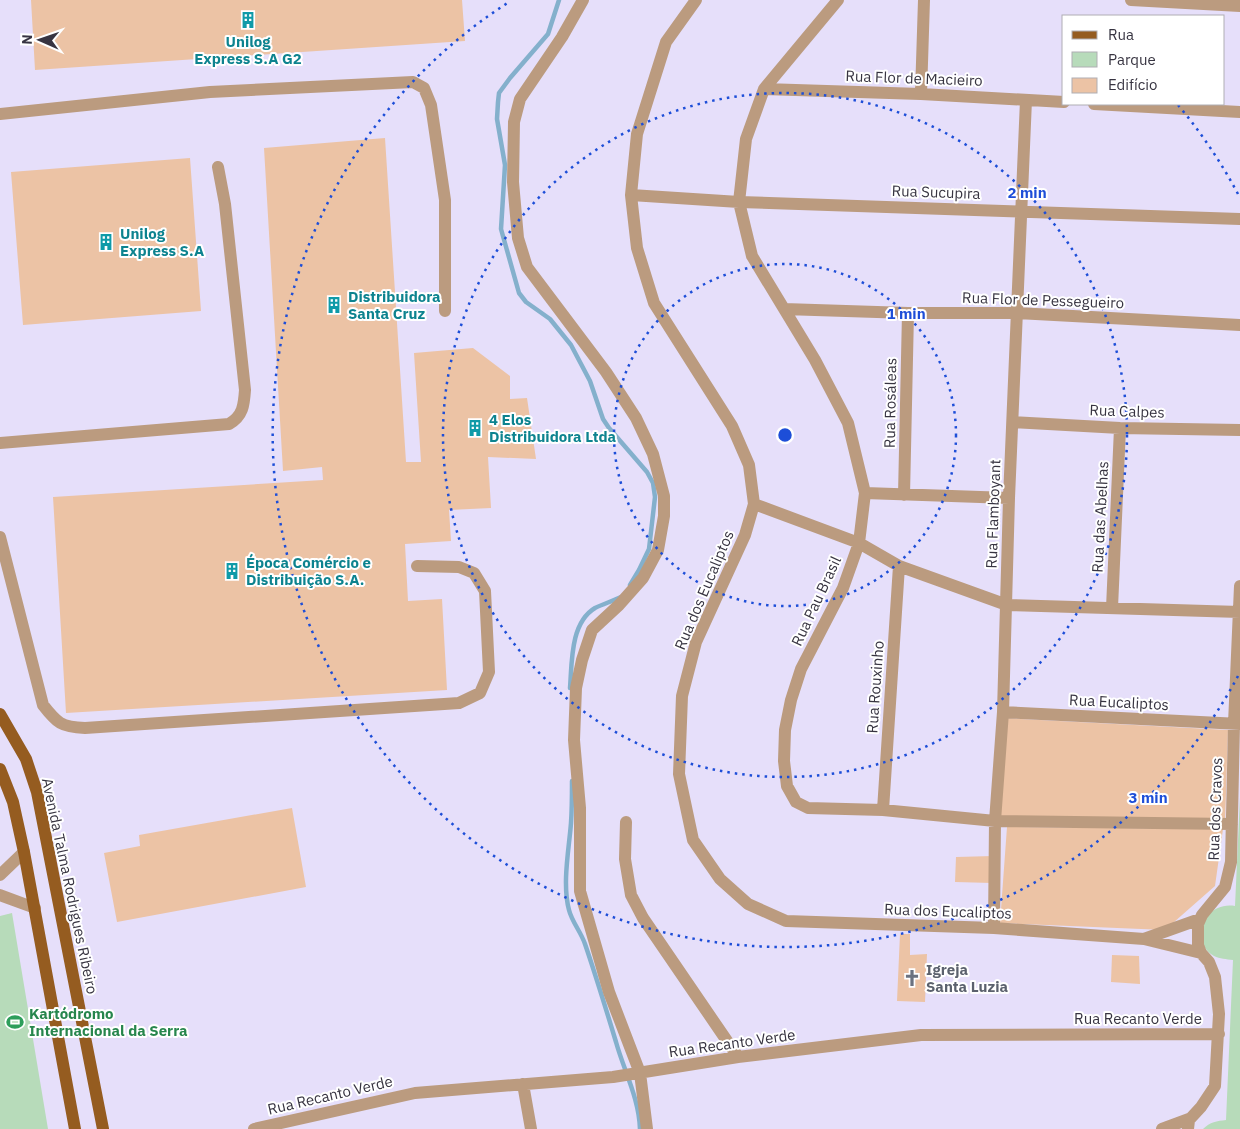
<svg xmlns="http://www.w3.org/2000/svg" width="1240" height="1129" font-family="'IBM Plex Sans',sans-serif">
  <rect width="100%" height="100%" fill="#e6dffa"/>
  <path fill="#b7dbba" d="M1240,797V1129H1203C1210,1122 1217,1121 1226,1120L1233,960C1226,959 1220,959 1214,956C1189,942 1203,901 1235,906Z
    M12,913L48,1129H0V916Z"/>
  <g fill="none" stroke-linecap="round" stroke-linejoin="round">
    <path stroke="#84b0cc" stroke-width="4.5" d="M559,0L548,34L510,78L499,93L498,102L497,119L505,165L501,229L519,293L526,302L550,319L571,345L590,381L603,419L609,428L647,472L653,483L655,497L649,549L639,570L630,585
      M570,688C572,663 570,623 595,608C603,604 613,601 621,597
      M572,781C572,795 572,809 571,823C569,849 562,884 569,910C572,922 581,932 585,944C596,976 606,1009 616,1042C624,1071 639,1098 640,1129"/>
  </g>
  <path fill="#ecc3a5" d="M31,0H462L465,41L35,70Z
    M385,138L406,462H421L414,353L473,348L510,376V399L527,398L536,459L488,457L491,508L449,510L451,541L405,544L408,601L442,599L447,690L66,713L53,497L323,480L322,467L283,471L264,148Z
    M190,158L201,311L23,325L11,172Z
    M1003,718L1228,730L1225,824L1000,816Z
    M292,808L306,887L117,922L104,853L140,846L139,835Z
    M1007,827L1223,829L1215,886L1165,930L1000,923Z
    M993,856L992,883L955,882L956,857Z
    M900,934H910V955L927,954L925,1002L897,1001Z
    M1112,955L1139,956L1140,984L1111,982Z"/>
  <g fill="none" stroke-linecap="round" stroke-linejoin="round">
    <path stroke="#bb9b7f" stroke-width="12" d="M583,0L562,37L520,99L514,122L513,182L518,238L527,267L606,372L636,418L653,454L664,496V516L658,550L643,578L619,605L592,630L582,660L576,688L574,740L580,808V891L609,992L640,1073L647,1129
      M696,0L666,42L637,134L631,195L637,248L654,303L732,426L749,465L754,504L745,535L696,642L682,696L679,774L693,840L720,879L748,904L786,921L994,928L1144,939L1201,953
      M838,0L764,89L746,139L739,202L752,256L815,360L848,423L865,493L859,543L843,588L801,669L791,700L785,730L784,761L787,786L796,802L808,808L883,810L995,821L1232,824
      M1131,0L1240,6
      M764,89L921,94L1064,102
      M921,94L924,0
      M1094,104L1240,112
      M0,114L210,92L413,82L424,88L431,105L445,200V311
      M631,195L739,202L1240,219
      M784,309L908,313H1017L1240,325
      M1013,422L1120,428L1240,430
      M0,443L229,424C243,416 244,405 245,390L225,204L218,167
      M865,493L1009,498
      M904,495L908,313
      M754,504L859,543L899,566L1007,605L1240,612
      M0,537L43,705C57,723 61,727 85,728L459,703L480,693L489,672L485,591L474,573L459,567L417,566
      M1112,608L1120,428
      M1003,712L1240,724
      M883,810L899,566
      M626,822L625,859L631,895L643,918L738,1057
      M0,875L24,852
      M0,895L35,908
      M994,928L995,821L1003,712L1009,498L1026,100
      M1144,939L1200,919
      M523,1084L531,1129
      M254,1129L415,1093L613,1077L738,1057L921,1035L1219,1034
      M1162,1129L1189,1119
      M1188,1129L1189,1120L1201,1107L1215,1086L1219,1014L1215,977L1209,962L1201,953L1198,945V924L1202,915L1225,887L1231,862L1234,724L1240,586"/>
    <path stroke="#955c20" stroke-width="12" d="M0,714L26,759L37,792L103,1129
      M0,769L13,802L24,852L75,1129"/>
  </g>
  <g fill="none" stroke="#1d4ed8" stroke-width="2.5" stroke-dasharray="2.5 5">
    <circle cx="785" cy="435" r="171"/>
    <circle cx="785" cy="435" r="342"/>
    <path d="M1238 676A513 513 0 1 1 509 2M1178 105A513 513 0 0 1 1238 194"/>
  </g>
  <defs>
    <g id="building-bare" transform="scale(1.35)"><path d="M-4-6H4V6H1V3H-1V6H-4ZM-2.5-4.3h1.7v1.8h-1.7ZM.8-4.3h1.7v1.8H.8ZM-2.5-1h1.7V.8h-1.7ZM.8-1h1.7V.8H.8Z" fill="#0f9aa8" stroke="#fff" stroke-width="2.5" paint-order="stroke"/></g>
    <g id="church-bare" transform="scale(1.35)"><path d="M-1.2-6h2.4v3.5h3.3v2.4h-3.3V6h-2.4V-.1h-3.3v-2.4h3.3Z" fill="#6b7280" stroke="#fff" stroke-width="2.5" paint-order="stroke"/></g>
    <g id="stadium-bare" transform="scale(1.35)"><path d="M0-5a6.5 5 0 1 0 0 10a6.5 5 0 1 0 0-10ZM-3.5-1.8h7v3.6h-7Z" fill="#2e9e5b" stroke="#fff" stroke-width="2.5" paint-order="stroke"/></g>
  </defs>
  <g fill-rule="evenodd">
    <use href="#building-bare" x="248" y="20"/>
    <use href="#building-bare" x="106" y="242"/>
    <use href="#building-bare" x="334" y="305"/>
    <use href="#building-bare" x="475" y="428"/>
    <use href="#building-bare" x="232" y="571"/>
    <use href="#church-bare" x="912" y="978"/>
    <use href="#stadium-bare" x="15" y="1022"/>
  </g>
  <g text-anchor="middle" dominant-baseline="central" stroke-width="4" stroke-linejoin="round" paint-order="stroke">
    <g font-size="15" font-weight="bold" fill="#0d838f" stroke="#fff" text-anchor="start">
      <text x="248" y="41" text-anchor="middle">Unilog<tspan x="248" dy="17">Express S.A G2</tspan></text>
      <text x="120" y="233">Unilog<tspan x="120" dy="17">Express S.A</tspan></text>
      <text x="348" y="296">Distribuidora<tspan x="348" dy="17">Santa Cruz</tspan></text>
      <text x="489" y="419">4 Elos<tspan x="489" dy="17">Distribuidora Ltda</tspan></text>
      <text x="246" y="562">Época Comércio e<tspan x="246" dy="17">Distribuição S.A.</tspan></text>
    </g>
    <g font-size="15" fill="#373441" stroke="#fff">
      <text transform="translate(914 78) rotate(2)">Rua Flor de Macieiro</text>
      <text transform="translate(936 192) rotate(2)">Rua Sucupira</text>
      <text transform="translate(1043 300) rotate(2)">Rua Flor de Pessegueiro</text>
      <text transform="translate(890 403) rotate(-89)">Rua Rosáleas</text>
      <text transform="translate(1127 411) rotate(2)">Rua Calpes</text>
      <text transform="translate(993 514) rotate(-88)">Rua Flamboyant</text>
      <text transform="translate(1100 517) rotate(-87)">Rua das Abelhas</text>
      <text transform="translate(704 590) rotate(-67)">Rua dos Eucaliptos</text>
      <text transform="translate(816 601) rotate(-65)">Rua Pau Brasil</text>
      <text transform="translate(875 687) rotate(-86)">Rua Rouxinho</text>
      <text transform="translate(1119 702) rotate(3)">Rua Eucaliptos</text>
      <text transform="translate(1215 809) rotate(-88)">Rua dos Cravos</text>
      <text transform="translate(70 886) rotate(78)">Avenida Talma Rodrigues Ribeiro</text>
      <text transform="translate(948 911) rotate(2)">Rua dos Eucaliptos</text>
      <text x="1138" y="1018">Rua Recanto Verde</text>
      <text transform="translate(732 1043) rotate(-8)">Rua Recanto Verde</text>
      <text transform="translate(330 1095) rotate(-13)">Rua Recanto Verde</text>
    </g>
    <g font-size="15" font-weight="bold" fill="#5b616d" stroke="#fff" text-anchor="start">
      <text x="926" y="969">Igreja<tspan x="926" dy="17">Santa Luzia</tspan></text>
    </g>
    <g font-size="15" font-weight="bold" fill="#27864d" stroke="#fff" text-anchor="start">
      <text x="29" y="1013">Kartódromo<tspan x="29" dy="17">Internacional da Serra</tspan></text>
    </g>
  </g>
  <circle cx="785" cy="435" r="8" fill="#1d4ed8" stroke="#fff" stroke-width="2.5"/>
  <g font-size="15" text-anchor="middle" font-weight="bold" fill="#1d4ed8" stroke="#fff" stroke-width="4" stroke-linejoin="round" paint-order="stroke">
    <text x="1027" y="198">2 min</text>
    <text x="906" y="319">1 min</text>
    <text x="1148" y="803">3 min</text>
  </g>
  <rect x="1062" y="15" width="162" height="90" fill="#ffffff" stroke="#afaeb3"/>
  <rect x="1072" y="31" width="25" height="8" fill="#955c20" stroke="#afaeb3"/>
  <text x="1108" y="40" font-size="15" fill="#373441">Rua</text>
  <rect x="1072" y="52" width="25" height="15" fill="#b7dbba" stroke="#afaeb3"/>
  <text x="1108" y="65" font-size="15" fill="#373441">Parque</text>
  <rect x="1072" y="78" width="25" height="15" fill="#ecc3a5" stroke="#afaeb3"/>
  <text x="1108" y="90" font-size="15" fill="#373441">Edifício</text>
  <g transform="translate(40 40) rotate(272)" stroke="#ffffff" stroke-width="4" paint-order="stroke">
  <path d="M0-4L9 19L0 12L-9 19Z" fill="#373441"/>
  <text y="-8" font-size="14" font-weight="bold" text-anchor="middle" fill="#373441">N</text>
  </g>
</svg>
